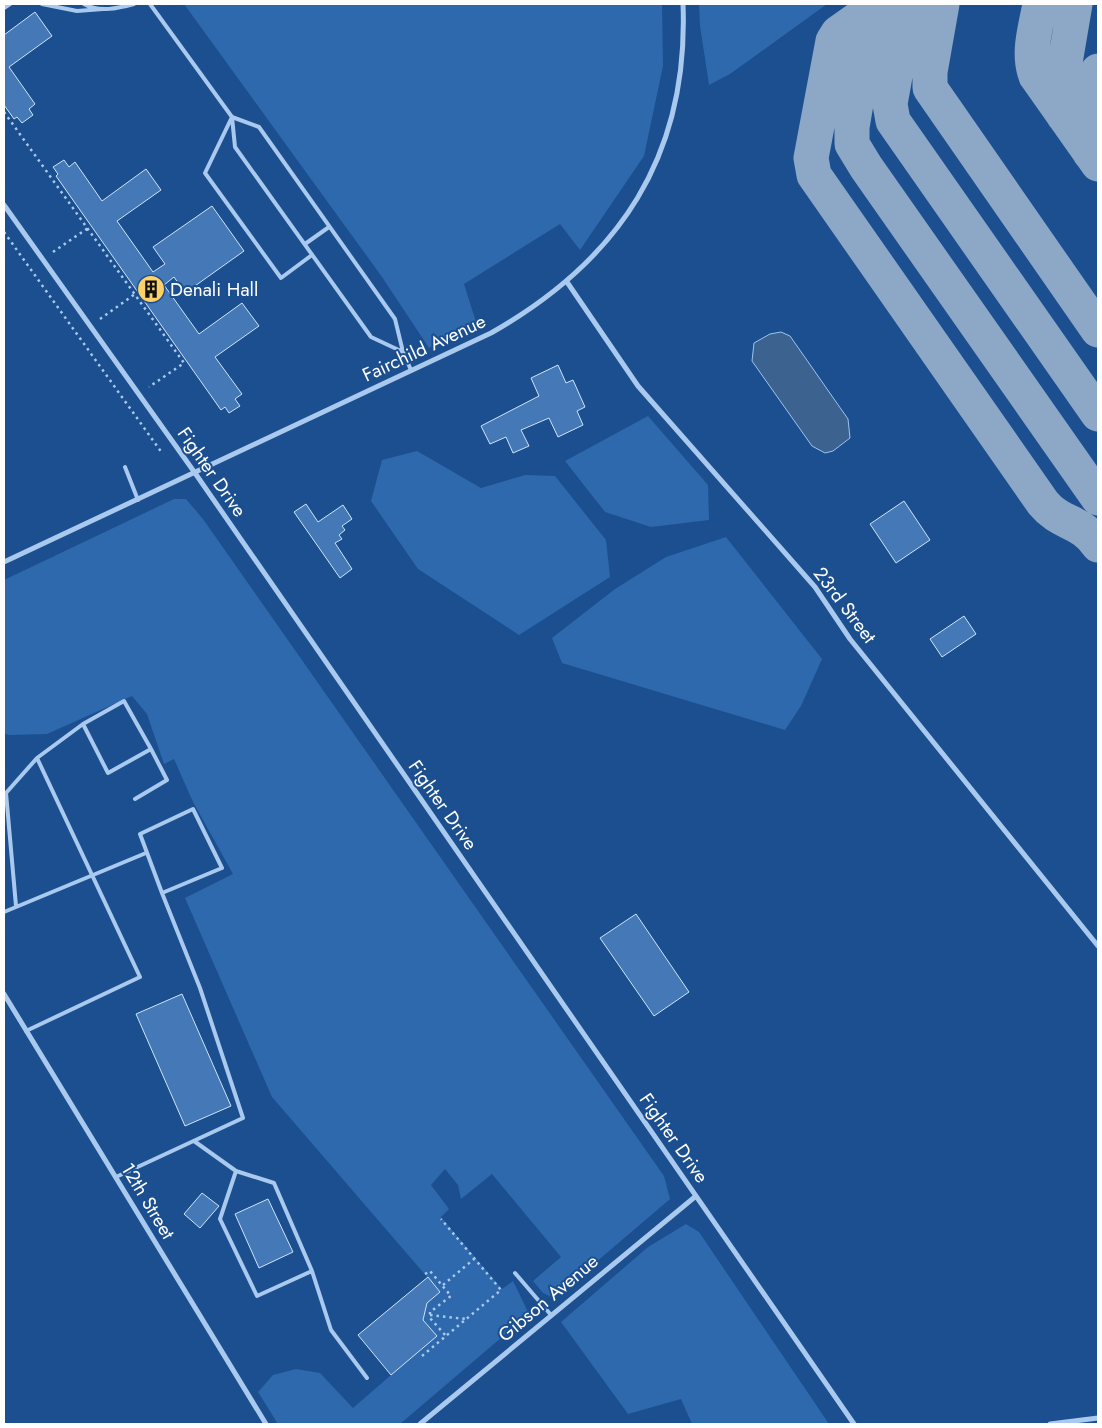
<svg xmlns="http://www.w3.org/2000/svg" width="1102" height="1428" font-family="Jost,sans-serif">
  <rect width="100%" height="100%" fill="#1b4f8f"/>
  <path fill="#2e69ad" d="M184,4H662L663,66L644,156L580,250L560,224L464,284L476,322L429,348L382,277Z
    M699,4H827L730,74L709,85L700,26Z
    M648,416L708,485L709,520L651,527L605,512L565,461Z
    M417,451L481,488L525,475L555,476L606,540L610,577L519,635L418,569L371,501L382,460Z
    M174,499H186L203,519L664,1176L670,1199L554,1298L543,1293L533,1281L561,1257L492,1174L461,1199L458,1185L445,1169L431,1185L449,1209L441,1217L502,1289L513,1281L529,1314L400,1424H278L258,1392L273,1375L296,1369L320,1373L353,1408L391,1375L423,1320L427,1303L440,1292L272,1097L185,898L233,874L193,802L174,759L164,764L147,714L132,696L47,734L8,735L4,733V580Z
    M726,537L822,659L801,706L785,730L562,663L552,638L615,589L666,557Z
    M686,1224L699,1232L829,1424H692L681,1399L628,1414L561,1322L648,1247Z"/>
  <path fill="#3c6290" stroke="#9cc4f0" d="M781,332L790,336L848,419L850,438L833,451L825,453L812,446L752,361L754,343L770,334Z"/>
  <g fill="none" stroke-linecap="round" stroke-linejoin="round">
    <path stroke="#8da7c7" stroke-width="35" d="M879,4L838,33L833,41L811,158L814,175L1043,503C1061,525 1081,520 1098,545
      M879,4L870,21L852,127V144L866,167L1098,498
      M908,4L890,104L893,121L1098,414
      M942,4L930,72V88L1098,330
      M1040,4C1036,27 1027,53 1036,76L1098,164
      M1064,116L1059,102L1060,92L1075,4
      M1090,153L1087,132L1098,71"/>
  </g>
  <path fill="#4478b7" stroke="#cfe3fa" d="M35,12L52,36L9,67L35,104L29,109L33,115L22,123L17,117L14,119L4,105V35Z
    M64,160L69,167L75,162L102,201L146,169L161,190L117,221L153,272L165,264L153,247L212,206L244,251L185,293L174,277L164,285L199,334L242,303L259,326L215,357L242,394L235,399L240,406L229,413L225,407L221,410L56,176L58,174L53,167Z
    M558,365L566,383L573,380L585,407L577,411L583,425L558,437L549,418L521,430L529,446L513,453L506,437L490,444L481,426L539,396L531,378Z
    M904,501L930,540L896,563L870,524Z
    M306,504L318,522L343,505L352,519L342,526L345,530L339,535L342,539L335,543L352,569L340,578L294,512Z
    M964,616L976,634L942,657L930,639Z
    M636,914L689,992L654,1016L600,938Z
    M182,994L231,1106L185,1126L136,1014Z
    M202,1193L219,1206L200,1228L184,1214Z
    M268,1199L293,1252L259,1268L235,1214Z
    M428,1277L440,1292L427,1303L423,1320L437,1336L391,1375L358,1335Z"/>
  <g fill="none" stroke-linecap="round" stroke-linejoin="round">
    <path stroke="#a9c9ee" stroke-width="2.5" stroke-dasharray="2.5 4" stroke-linecap="butt" d="M4,112L184,363L149,387
      M4,232L162,453
      M53,252L88,228
      M100,319L135,294
      M425,1274L430,1271L451,1296L430,1312V1318L446,1336
      M443,1285L474,1259
      M430,1315L466,1319
      M422,1356L501,1290L441,1219"/>
    <path stroke="#a9c9ee" stroke-width="4" d="M42,4L77,11L103,9
      M84,4C99,13 119,8 134,4
      M150,4L232,117L235,147L371,337L403,352
      M4,8L10,4
      M232,117L259,127L395,319L403,352L411,370
      M232,117L205,173L281,278L312,255
      M305,244L329,227
      M125,467L138,500
      M135,799L167,780L151,749
      M193,809L222,868L162,893L140,834Z
      M16,906L6,793L37,758
      M4,912L146,853
      M26,1031L140,977L37,758L83,724L124,701L151,749L108,773L83,724
      M194,1141L236,1171L274,1183L312,1271L331,1330L367,1378
      M236,1171L220,1219L257,1296L312,1271
      M116,1177L243,1118L200,988L162,893
      M515,1273L551,1315"/>
    <path stroke="#a9c9ee" stroke-width="5" d="M4,205L195,473L854,1424
      M567,282L638,386L815,587L850,639L1098,946
      M4,562L491,333C620,260 689,155 683,4
      M4,994L266,1424
      M420,1424L696,1196
      M1050,1424L1098,1418"/>
  </g>
  <defs>
    <g id="building-disc" transform="scale(1.4375)"><circle r="9.5" fill="#ffd166" stroke="#1b4f8f"/><path d="M-4-6H4V6H1V3H-1V6H-4ZM-2.5-4.3h1.7v1.8h-1.7ZM.8-4.3h1.7v1.8H.8ZM-2.5-1h1.7V.8h-1.7ZM.8-1h1.7V.8H.8Z" fill="#111"/></g>
  </defs>
  <g fill-rule="evenodd">
    <use href="#building-disc" x="151" y="289"/>
  </g>
  <g text-anchor="middle" dominant-baseline="central" stroke-width="4" stroke-linejoin="round" paint-order="stroke">
    <g font-size="19" fill="#fff" stroke="#1b4f8f" text-anchor="start">
      <text x="170" y="289">Denali Hall</text>
    </g>
    <g font-size="19" fill="#fff" stroke="#1b4f8f">
      <text transform="translate(424 348) rotate(-25)">Fairchild Avenue</text>
      <text transform="translate(212 472) rotate(55)">Fighter Drive</text>
      <text transform="translate(845 605) rotate(53)">23rd Street</text>
      <text transform="translate(443 805) rotate(55)">Fighter Drive</text>
      <text transform="translate(674 1138) rotate(55)">Fighter Drive</text>
      <text transform="translate(148 1201) rotate(59)">12th Street</text>
      <text transform="translate(548 1298) rotate(-40)">Gibson Avenue</text>
    </g>
  </g>
  <rect width="1102" height="1428" fill="none" stroke="#ffffff" stroke-width="10"/>
</svg>
